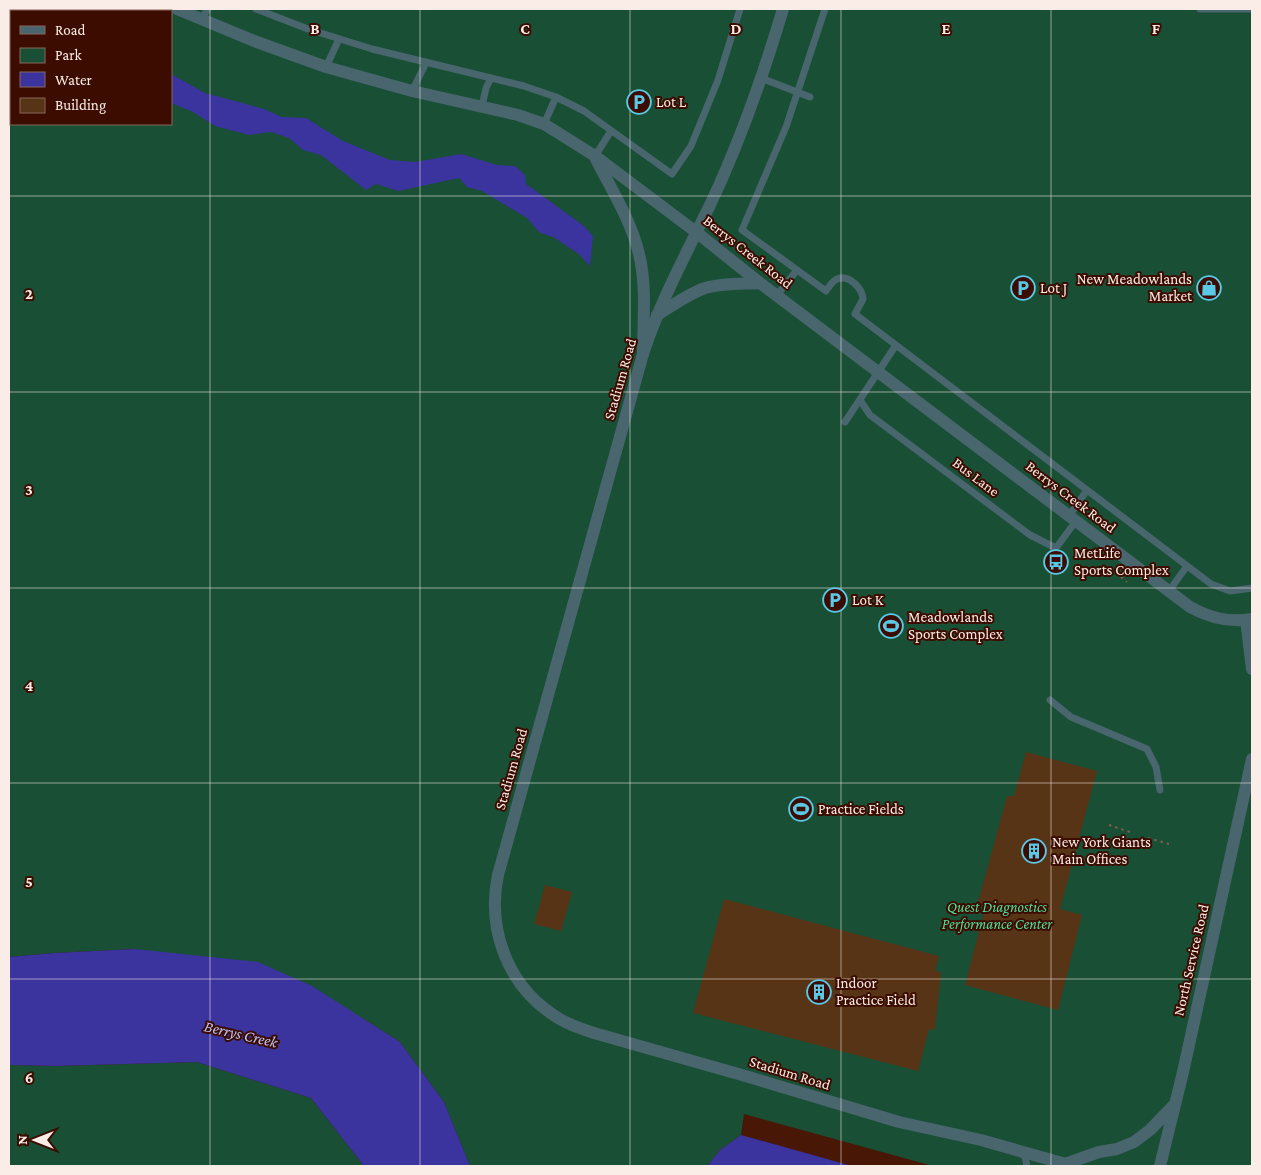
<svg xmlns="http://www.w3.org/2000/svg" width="1261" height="1175" font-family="'Crimson Pro',serif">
  <rect width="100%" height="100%" fill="#481705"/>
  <path fill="#194f35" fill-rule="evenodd" d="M9,9H1252V1166H933L744,1114L741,1135L720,1150L707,1166H470L444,1102L400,1042L362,1018L135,949L54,953L9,957ZM11,11H171V124H11Z
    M197,1062L311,1098L364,1166H9V1065L55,1066Z"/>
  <path fill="#3b339e" d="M171,74L205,93L264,109L282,117L306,118L343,141L390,160L415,162L461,154L497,165L515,166L525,175L526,184L584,226L593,236L590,266L580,255L555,238L539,232L527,218L482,191L467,187L459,178L398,191L376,184L366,190L321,155L303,150L289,138L271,132L249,135L215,126L193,112L171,103Z
    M135,949L258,962L312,986L400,1042L444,1102L470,1166H364L311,1098L197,1062L55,1066L9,1065V957L54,953Z
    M741,1135L852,1166H707L720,1150Z"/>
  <path fill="#573416" d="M1026,752L1097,771L1060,909L1082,915L1058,1010L965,985L985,908L977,906L1007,796H1014Z
    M545,885L572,892L561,931L534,924Z
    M724,899L939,956L935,971L941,972L935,1030L929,1029L918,1071L693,1013Z"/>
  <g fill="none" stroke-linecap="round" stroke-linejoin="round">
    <path stroke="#835e50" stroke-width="2" stroke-dasharray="2.5 4" stroke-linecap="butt" d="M1121,577L1127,582
      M1109,825L1133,833
      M1148,838L1169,844"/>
    <path stroke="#49666f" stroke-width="7" d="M256,9L308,29L372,49L524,86L556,97L584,111L672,174L691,146L718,80L740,9
      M825,9L786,127L742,230L826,291C829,287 832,281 837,279C849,274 862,288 863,299L855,314L1211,584L1230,591L1252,588
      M1200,9H1252
      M201,19L208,9
      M326,67L339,39
      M761,78L810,97
      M412,91L426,63
      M482,106L486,88L491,78
      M544,124L556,97
      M595,156L611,131
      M777,295L797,270
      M860,400L870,415L1030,535L1056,548L1076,521
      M845,422L896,345
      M1069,516L1087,490
      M1169,591L1187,566
      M1050,700L1071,717L1147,749L1156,767L1160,790
      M1024,1152L1027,1166"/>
    <path stroke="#49666f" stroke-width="12" d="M783,9C763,76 740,142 710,205C686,254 660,302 643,354L498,875C487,927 506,983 552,1014C564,1023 579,1028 594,1033L742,1075L899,1122L981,1140L1073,1166"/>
    <path stroke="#49666f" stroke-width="12" d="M177,9L254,41L326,67L412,91L518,115L544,124L595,156L696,232L760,283L1190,607C1210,618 1229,623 1252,619
      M596,159C611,189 631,220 639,254C647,286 643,321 643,354
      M657,315C672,306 688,294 705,288C722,283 742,284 760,283
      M1246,620L1252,669
      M1067,1166L1065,1164L1099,1152L1117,1149L1134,1142L1150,1130L1174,1105
      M1160,1166L1183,1072L1252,759"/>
  </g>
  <path fill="none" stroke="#faede8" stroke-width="1" stroke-opacity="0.55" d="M210,9V1166M420,9V1166M630,9V1166M841,9V1166M1051,9V1166M9,196H1252M9,392H1252M9,588H1252M9,783H1252M9,979H1252"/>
  <defs>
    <g id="parking-ring" transform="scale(1.25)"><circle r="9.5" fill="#3c0c00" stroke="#5bc8e6" stroke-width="1.5"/><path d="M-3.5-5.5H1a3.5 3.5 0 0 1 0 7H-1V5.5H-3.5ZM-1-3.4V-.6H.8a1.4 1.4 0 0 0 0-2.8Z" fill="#5bc8e6"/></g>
    <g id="shop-ring" transform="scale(1.25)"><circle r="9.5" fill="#3c0c00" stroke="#5bc8e6" stroke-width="1.5"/><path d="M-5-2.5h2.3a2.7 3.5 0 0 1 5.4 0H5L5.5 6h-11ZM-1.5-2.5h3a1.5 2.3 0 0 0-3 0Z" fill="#5bc8e6"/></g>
    <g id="bus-ring" transform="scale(1.25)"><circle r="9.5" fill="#3c0c00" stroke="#5bc8e6" stroke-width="1.5"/><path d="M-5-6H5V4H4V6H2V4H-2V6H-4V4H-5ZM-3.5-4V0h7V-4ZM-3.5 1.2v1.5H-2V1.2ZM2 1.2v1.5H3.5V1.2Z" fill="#5bc8e6"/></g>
    <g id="stadium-ring" transform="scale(1.25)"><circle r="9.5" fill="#3c0c00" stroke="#5bc8e6" stroke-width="1.5"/><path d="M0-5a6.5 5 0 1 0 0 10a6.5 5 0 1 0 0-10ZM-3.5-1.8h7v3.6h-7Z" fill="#5bc8e6"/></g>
    <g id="building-ring" transform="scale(1.25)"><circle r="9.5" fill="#3c0c00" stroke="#5bc8e6" stroke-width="1.5"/><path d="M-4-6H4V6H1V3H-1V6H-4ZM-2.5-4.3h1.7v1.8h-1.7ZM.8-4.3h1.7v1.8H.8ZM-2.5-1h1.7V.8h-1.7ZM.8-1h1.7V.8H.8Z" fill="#5bc8e6"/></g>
  </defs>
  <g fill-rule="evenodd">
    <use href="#parking-ring" x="639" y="102"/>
    <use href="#parking-ring" x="1023" y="288"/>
    <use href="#shop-ring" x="1209" y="288"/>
    <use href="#bus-ring" x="1056" y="562"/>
    <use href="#parking-ring" x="835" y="600"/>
    <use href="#stadium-ring" x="891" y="626"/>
    <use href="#stadium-ring" x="801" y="809"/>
    <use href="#building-ring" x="1034" y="851"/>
    <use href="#building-ring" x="819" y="992"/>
  </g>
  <g text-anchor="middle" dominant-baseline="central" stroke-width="4" stroke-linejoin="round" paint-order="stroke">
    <g font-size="15" fill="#faede8" stroke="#3c0c00" text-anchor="start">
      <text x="656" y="102">Lot L</text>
      <text x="1192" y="279" text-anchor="end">New Meadowlands<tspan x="1192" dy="17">Market</tspan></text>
      <text x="1040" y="288">Lot J</text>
      <text x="1074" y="553">MetLife<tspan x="1074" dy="17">Sports Complex</tspan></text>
      <text x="852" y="600">Lot K</text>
      <text x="908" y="617">Meadowlands<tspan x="908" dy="17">Sports Complex</tspan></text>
      <text x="818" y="809">Practice Fields</text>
      <text x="1052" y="842">New York Giants<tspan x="1052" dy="17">Main Offices</tspan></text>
      <text x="836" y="983">Indoor<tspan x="836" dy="17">Practice Field</tspan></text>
    </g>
    <g font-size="15" fill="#faede8" stroke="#3c0c00">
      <text transform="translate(748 252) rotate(38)">Berrys Creek Road</text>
      <text transform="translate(620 379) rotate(-74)">Stadium Road</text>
      <text transform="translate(976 477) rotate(37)">Bus Lane</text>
      <text transform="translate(1071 497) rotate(37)">Berrys Creek Road</text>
      <text transform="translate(511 769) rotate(-74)">Stadium Road</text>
      <text transform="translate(1191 960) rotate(-77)">North Service Road</text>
      <text transform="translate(790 1073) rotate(17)">Stadium Road</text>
    </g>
    <g font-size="15" font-style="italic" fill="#4fdf9b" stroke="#3c0c00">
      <text x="997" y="907">Quest Diagnostics<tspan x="997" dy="17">Performance Center</tspan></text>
    </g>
    <g font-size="16" font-style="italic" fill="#bbc2f9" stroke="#3c0c00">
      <text transform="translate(241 1034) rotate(13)">Berrys Creek</text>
    </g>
  </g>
  <g font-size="16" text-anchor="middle" font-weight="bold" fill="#faede8" stroke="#3c0c00" stroke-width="4" stroke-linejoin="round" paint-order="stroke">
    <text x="315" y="34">B</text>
    <text x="525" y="34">C</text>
    <text x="736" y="34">D</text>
    <text x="946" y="34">E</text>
    <text x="1156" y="34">F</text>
    <text x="29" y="299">2</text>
    <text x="29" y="495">3</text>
    <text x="29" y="691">4</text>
    <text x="29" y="887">5</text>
    <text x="29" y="1083">6</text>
  </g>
  <rect width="1261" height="1175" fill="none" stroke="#faede8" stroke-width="20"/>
  <rect x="10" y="10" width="162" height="115" fill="#3c0c00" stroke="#88665d"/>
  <rect x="20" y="26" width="25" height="8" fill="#49666f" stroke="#88665d"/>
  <text x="55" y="35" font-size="15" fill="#faede8">Road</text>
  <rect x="20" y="48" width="25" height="15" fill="#194f35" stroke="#88665d"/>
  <text x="55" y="60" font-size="15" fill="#faede8">Park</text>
  <rect x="20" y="72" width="25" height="15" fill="#3b339e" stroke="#88665d"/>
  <text x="55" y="85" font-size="15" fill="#faede8">Water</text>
  <rect x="20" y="98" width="25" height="15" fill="#573416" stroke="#88665d"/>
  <text x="55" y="110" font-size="15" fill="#faede8">Building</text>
  <g transform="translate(35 1140) rotate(270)" stroke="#3c0c00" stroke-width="4" paint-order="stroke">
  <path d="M0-4L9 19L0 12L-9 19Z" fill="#faede8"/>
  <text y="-8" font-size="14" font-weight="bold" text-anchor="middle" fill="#faede8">N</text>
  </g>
</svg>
